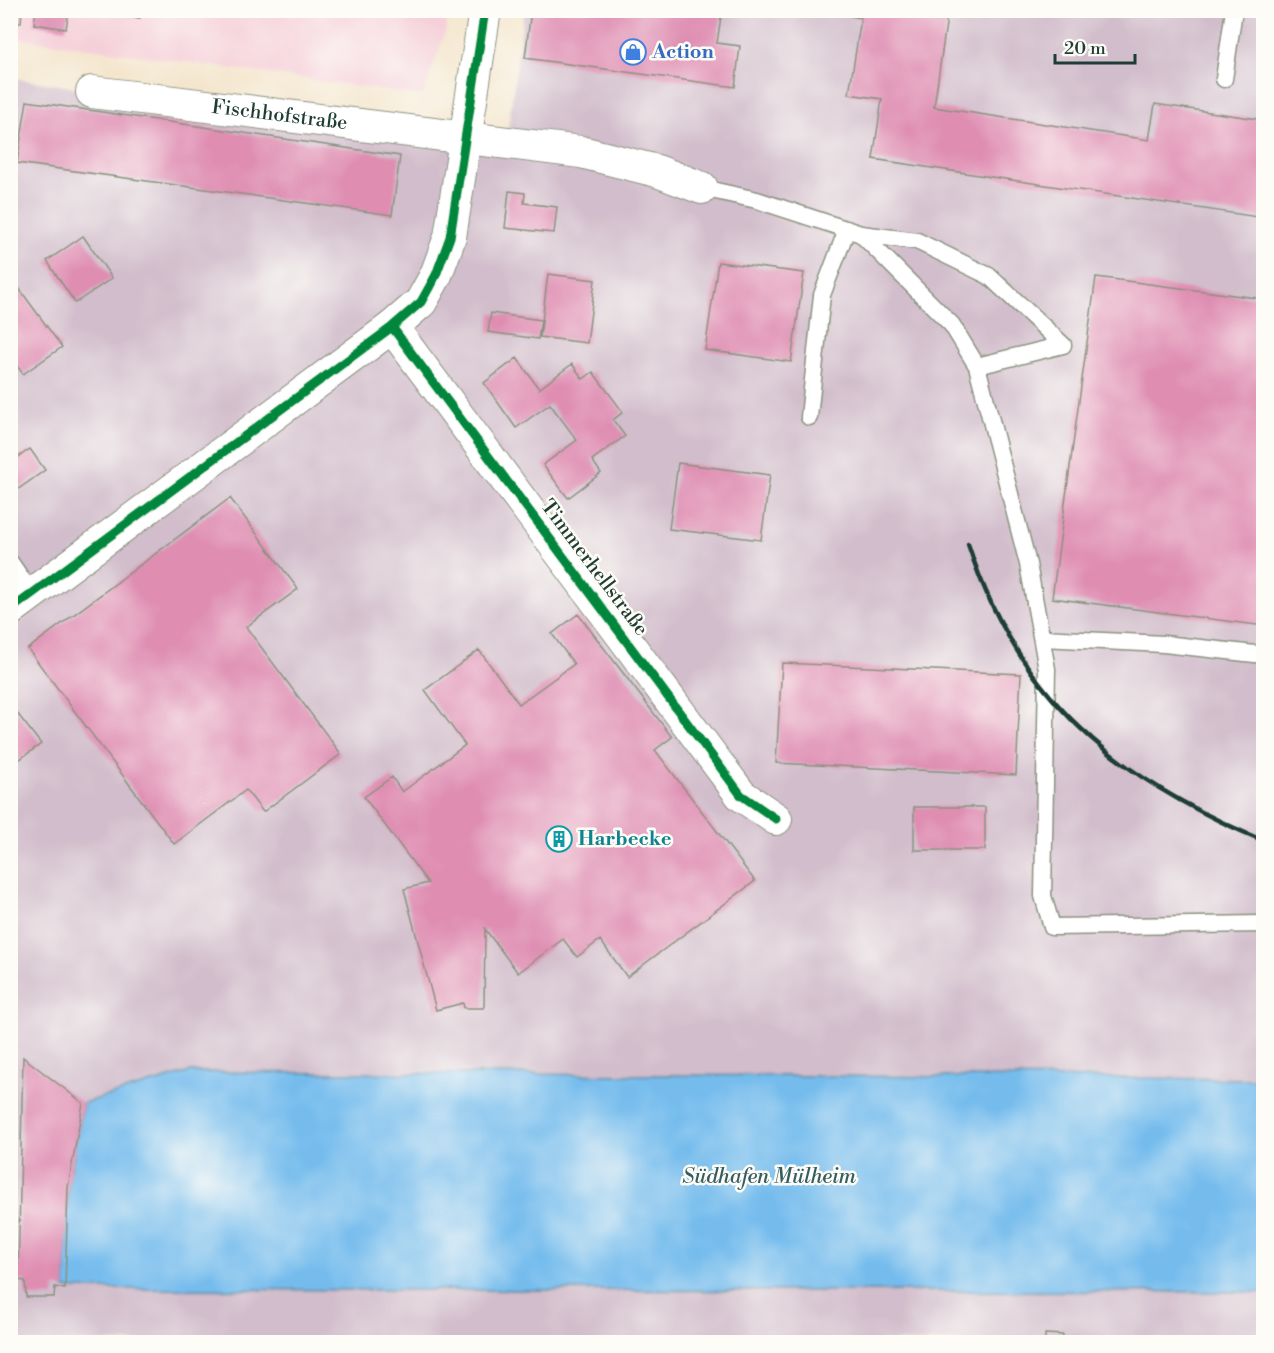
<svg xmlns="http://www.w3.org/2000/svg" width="1274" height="1353" font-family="'Libre Bodoni',serif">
  <rect width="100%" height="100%" fill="#fdfcf7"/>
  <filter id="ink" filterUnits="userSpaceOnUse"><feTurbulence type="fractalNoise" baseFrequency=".0167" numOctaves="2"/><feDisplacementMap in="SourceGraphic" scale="12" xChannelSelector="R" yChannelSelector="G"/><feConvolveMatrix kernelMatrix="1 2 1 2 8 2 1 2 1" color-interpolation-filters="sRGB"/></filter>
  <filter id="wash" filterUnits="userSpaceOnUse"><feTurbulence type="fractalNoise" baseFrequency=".008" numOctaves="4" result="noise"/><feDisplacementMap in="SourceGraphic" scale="24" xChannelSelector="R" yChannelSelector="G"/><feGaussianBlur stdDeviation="1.35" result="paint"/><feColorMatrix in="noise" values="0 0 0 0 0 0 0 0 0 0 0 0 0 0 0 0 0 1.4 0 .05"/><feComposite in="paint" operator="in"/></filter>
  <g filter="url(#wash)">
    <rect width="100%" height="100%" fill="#f4e6ce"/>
    <path fill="#f5cfd9" d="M11,11H448L446,29L423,96L11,37Z"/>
    <path fill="#d1bdcb" d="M524,11H1263V1079L190,1072L83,1103L68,1187L65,1288L1263,1292V1342H11V78L505,151Z"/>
    <path fill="#75bced" stroke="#4a7c90" stroke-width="1.5" d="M190,1072L1263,1079V1292L65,1289L68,1187L83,1103Z"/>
    <g id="blocks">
      <path fill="#df8eb2" d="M10,10H22L21,23H10Z
        M36,10H69L66,29L34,24Z
        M95,10H141L140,18Z
        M531,10H722L717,43L740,46L735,87L525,58Z
        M821,10H948L934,107L1149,140L1155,104L1264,120V218L873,159L882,99L849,94L861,18Z
        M27,101L400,156L392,215L17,163Z
        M509,191L525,193L524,203L557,207L554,233L505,228Z
        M83,236L112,278L75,303L47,261Z
        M718,262L804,273L791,362L705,350Z
        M548,274L595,280L587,343L540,337Z
        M10,276L62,347L23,374L10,357Z
        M1096,277L1264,299V626L1052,598Z
        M491,313L541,320L538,339L488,332Z
        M517,358L539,389L572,364L583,379L593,372L623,412L613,420L625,436L592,460L601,473L568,498L543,465L577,440L550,404L516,428L484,383Z
        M30,449L45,470L10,495V463Z
        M678,463L770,475L761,540L669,529Z
        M230,498L298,589L246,627L341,754L263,812L246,790L174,844L28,649Z
        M578,614L672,737L655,750L755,881L627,977L600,940L577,957L563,939L518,973L485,929L484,1008H464L463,1003L436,1010L404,889L428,883L364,797L392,777L402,792L465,745L425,690L479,650L519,704L574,664L552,634Z
        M782,663L1021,674L1016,775L776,763Z
        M10,704L41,744L10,766Z
        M914,807H985V850H914Z
        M23,1057L83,1103L68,1187L65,1289L55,1287L54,1297H26L25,1281L18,1280Z
        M1045,1334L1063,1335V1342H1045Z"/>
    </g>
  </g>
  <g filter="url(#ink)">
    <use href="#blocks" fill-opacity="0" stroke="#8a9281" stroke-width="1.5"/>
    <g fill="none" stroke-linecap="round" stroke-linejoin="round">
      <g stroke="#8a9281" stroke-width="19">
        <path id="service" d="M1224,79L1234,10
          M702,188L757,200L861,234L917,241L989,276L1063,345
          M861,234L952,325L977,366L1028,564L1047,669L1043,896L1052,927L1264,924
          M977,366L1063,345
          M809,417L822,295L847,229
          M10,562L32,594
          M1042,638L1164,644L1264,655"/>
      </g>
      <g stroke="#8a9281" stroke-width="34">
        <g id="minor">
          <path id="s1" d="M92,92L581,152L657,171L702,188"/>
          <path d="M392,327L741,795L776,819"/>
          <path d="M10,610L392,327L421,302L436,275L450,237L485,10"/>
        </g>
      </g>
      <use href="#service" stroke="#fff" stroke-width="16"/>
      <use href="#minor" stroke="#fff" stroke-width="32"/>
      <path stroke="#1f3d34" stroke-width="4.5" d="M968,544C1018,699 1118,780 1264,841"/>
      <g stroke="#fdfcf7" stroke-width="13">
        <path id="cycleway" d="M392,327L741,795L776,819
          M10,610L392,327L421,302L436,275L450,237L485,10"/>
      </g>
      <use href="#cycleway" stroke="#00873e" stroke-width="9"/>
    </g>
  </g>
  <defs>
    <g id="shop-ring" transform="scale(1.35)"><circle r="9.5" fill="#fdfcf7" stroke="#3f7fe0" stroke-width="1.5"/><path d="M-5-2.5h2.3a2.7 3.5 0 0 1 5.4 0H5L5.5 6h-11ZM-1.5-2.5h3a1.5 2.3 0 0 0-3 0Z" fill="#3f7fe0"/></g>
    <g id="building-ring" transform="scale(1.35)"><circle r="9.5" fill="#fdfcf7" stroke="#0f9aa8" stroke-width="1.5"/><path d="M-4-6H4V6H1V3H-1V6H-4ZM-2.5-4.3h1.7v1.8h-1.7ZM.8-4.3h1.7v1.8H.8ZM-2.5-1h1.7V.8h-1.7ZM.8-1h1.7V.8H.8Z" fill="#0f9aa8"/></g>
  </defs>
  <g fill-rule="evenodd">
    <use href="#shop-ring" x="633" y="52"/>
    <use href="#building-ring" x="559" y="839"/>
  </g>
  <g text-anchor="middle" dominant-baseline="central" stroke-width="5" stroke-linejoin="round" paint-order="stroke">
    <g font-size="20" font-weight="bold" fill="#366cbe" stroke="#fdfcf7" text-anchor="start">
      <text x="652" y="52">Action</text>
    </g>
    <g font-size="20" fill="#1f3d34" stroke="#fdfcf7">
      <text stroke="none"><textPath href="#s1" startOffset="189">Fischhofstraße</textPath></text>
      <text transform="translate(594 568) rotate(53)">Timmerhellstraße</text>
    </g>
    <g font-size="20" font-weight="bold" fill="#0d838f" stroke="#fdfcf7" text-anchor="start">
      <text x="578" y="839">Harbecke</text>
    </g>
    <g font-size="21" font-style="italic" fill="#345d62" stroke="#fdfcf7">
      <text x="769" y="1177">Südhafen Mülheim</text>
    </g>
  </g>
  <rect width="1274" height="1353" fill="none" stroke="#fdfcf7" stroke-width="36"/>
  <path d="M1055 54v9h80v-9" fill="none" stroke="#1f3d34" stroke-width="3"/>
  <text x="1064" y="54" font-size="18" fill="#1f3d34" stroke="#fdfcf7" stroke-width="4.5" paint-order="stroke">20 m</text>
</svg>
